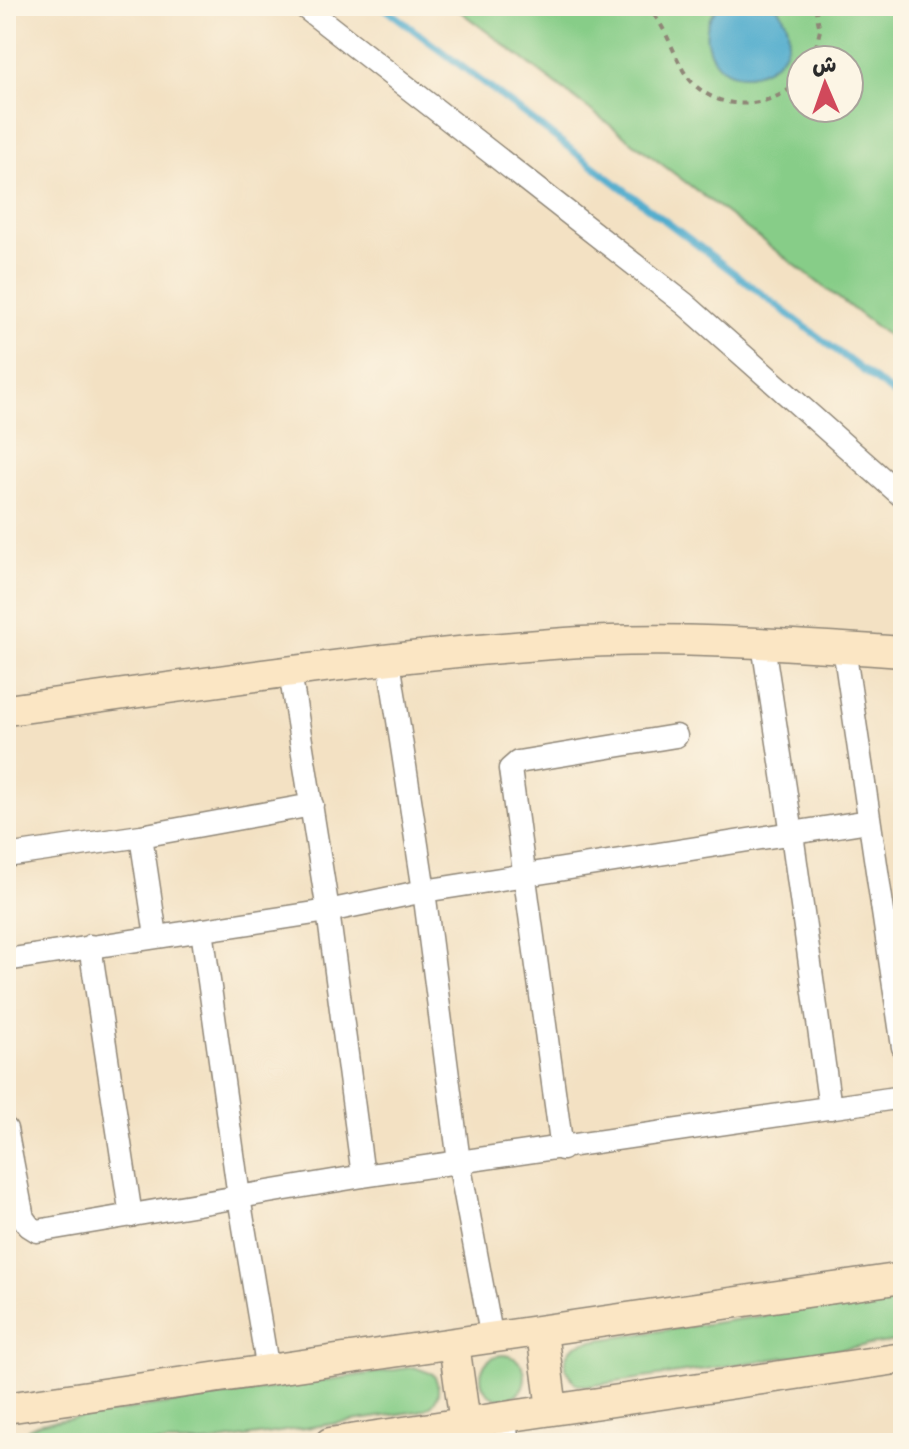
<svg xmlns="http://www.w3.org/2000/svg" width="909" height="1449" font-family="'Indie Flower','Playpen Sans Arabic',sans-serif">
  <rect width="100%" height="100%" fill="#fcf5e5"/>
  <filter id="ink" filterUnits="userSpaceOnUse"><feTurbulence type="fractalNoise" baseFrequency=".0125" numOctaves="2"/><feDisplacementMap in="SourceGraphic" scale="16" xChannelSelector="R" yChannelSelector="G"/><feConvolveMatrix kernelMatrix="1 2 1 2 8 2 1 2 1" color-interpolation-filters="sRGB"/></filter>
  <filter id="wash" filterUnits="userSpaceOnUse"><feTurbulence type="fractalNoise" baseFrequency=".006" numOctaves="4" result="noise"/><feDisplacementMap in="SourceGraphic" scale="32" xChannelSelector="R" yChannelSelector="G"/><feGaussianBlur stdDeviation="1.8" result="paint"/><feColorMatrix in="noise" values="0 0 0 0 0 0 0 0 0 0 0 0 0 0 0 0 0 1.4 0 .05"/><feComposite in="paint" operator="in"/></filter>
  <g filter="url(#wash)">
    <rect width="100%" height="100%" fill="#f3e1c3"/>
    <path fill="#87cd88" stroke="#597c5a" stroke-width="2" fill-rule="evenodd" d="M453,6H903V347ZM801,60H849V108H801Z
      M903,1295V1340L589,1386L576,1384L565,1368C565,1354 571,1345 585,1342Z
      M481 1377a22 22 0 1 1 44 0a22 22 0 1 1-44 0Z
      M414,1367L433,1374C443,1390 438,1407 419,1411L205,1443H21L28,1429L41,1423Z"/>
    <path fill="#4faccd" stroke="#3d6c7c" stroke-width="2" d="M719,6H776C823,59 725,108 708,46C704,31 708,17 719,6Z"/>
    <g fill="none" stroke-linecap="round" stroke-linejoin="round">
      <path stroke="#4faccd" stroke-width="7" d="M382,6L903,401"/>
    </g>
  </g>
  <g filter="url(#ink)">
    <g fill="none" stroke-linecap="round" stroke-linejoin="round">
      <g stroke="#8f8677" stroke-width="25">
        <path id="street" d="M303,6L685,304L903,497
          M763,644L792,834L830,1108
          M844,648L903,1047
          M290,672L328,911L363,1176
          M141,836L156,936
          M6,856L141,836L312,805
          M202,930L239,1197L268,1371
          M90,946L131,1216
          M6,960L328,911L424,891L389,661
          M6,1129L23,1218L29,1226L37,1231L363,1176L903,1097
          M562,1149L510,769L518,762L676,736
          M492,1339L459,1162L424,891L869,821
          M504,1417L508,1443"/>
      </g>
      <g stroke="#8f8677" stroke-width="33">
        <path id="secondary" d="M6,710C188,686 370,657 552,644C667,635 788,644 903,652
          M542,1332L552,1409
          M454,1344L465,1423
          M6,1408L903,1278
          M330,1443L903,1358"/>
      </g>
      <path stroke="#8f8677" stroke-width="4" stroke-dasharray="6 6" stroke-linecap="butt" d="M646,6C665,24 671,48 683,70C709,114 768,112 801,80
        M813,60L820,30L815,6"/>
      <use href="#street" stroke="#fff" stroke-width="22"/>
      <use href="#secondary" stroke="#fbe6c4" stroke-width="30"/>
    </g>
  </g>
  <rect width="909" height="1449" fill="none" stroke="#fcf5e5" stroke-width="32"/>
  <g transform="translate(825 84) rotate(358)"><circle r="38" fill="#fcf5e5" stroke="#a8a49b" stroke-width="2"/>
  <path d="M0-6L14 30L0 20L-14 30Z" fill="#d1495b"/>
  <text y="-12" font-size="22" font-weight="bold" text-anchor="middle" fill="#2b2b2b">ش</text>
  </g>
</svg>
